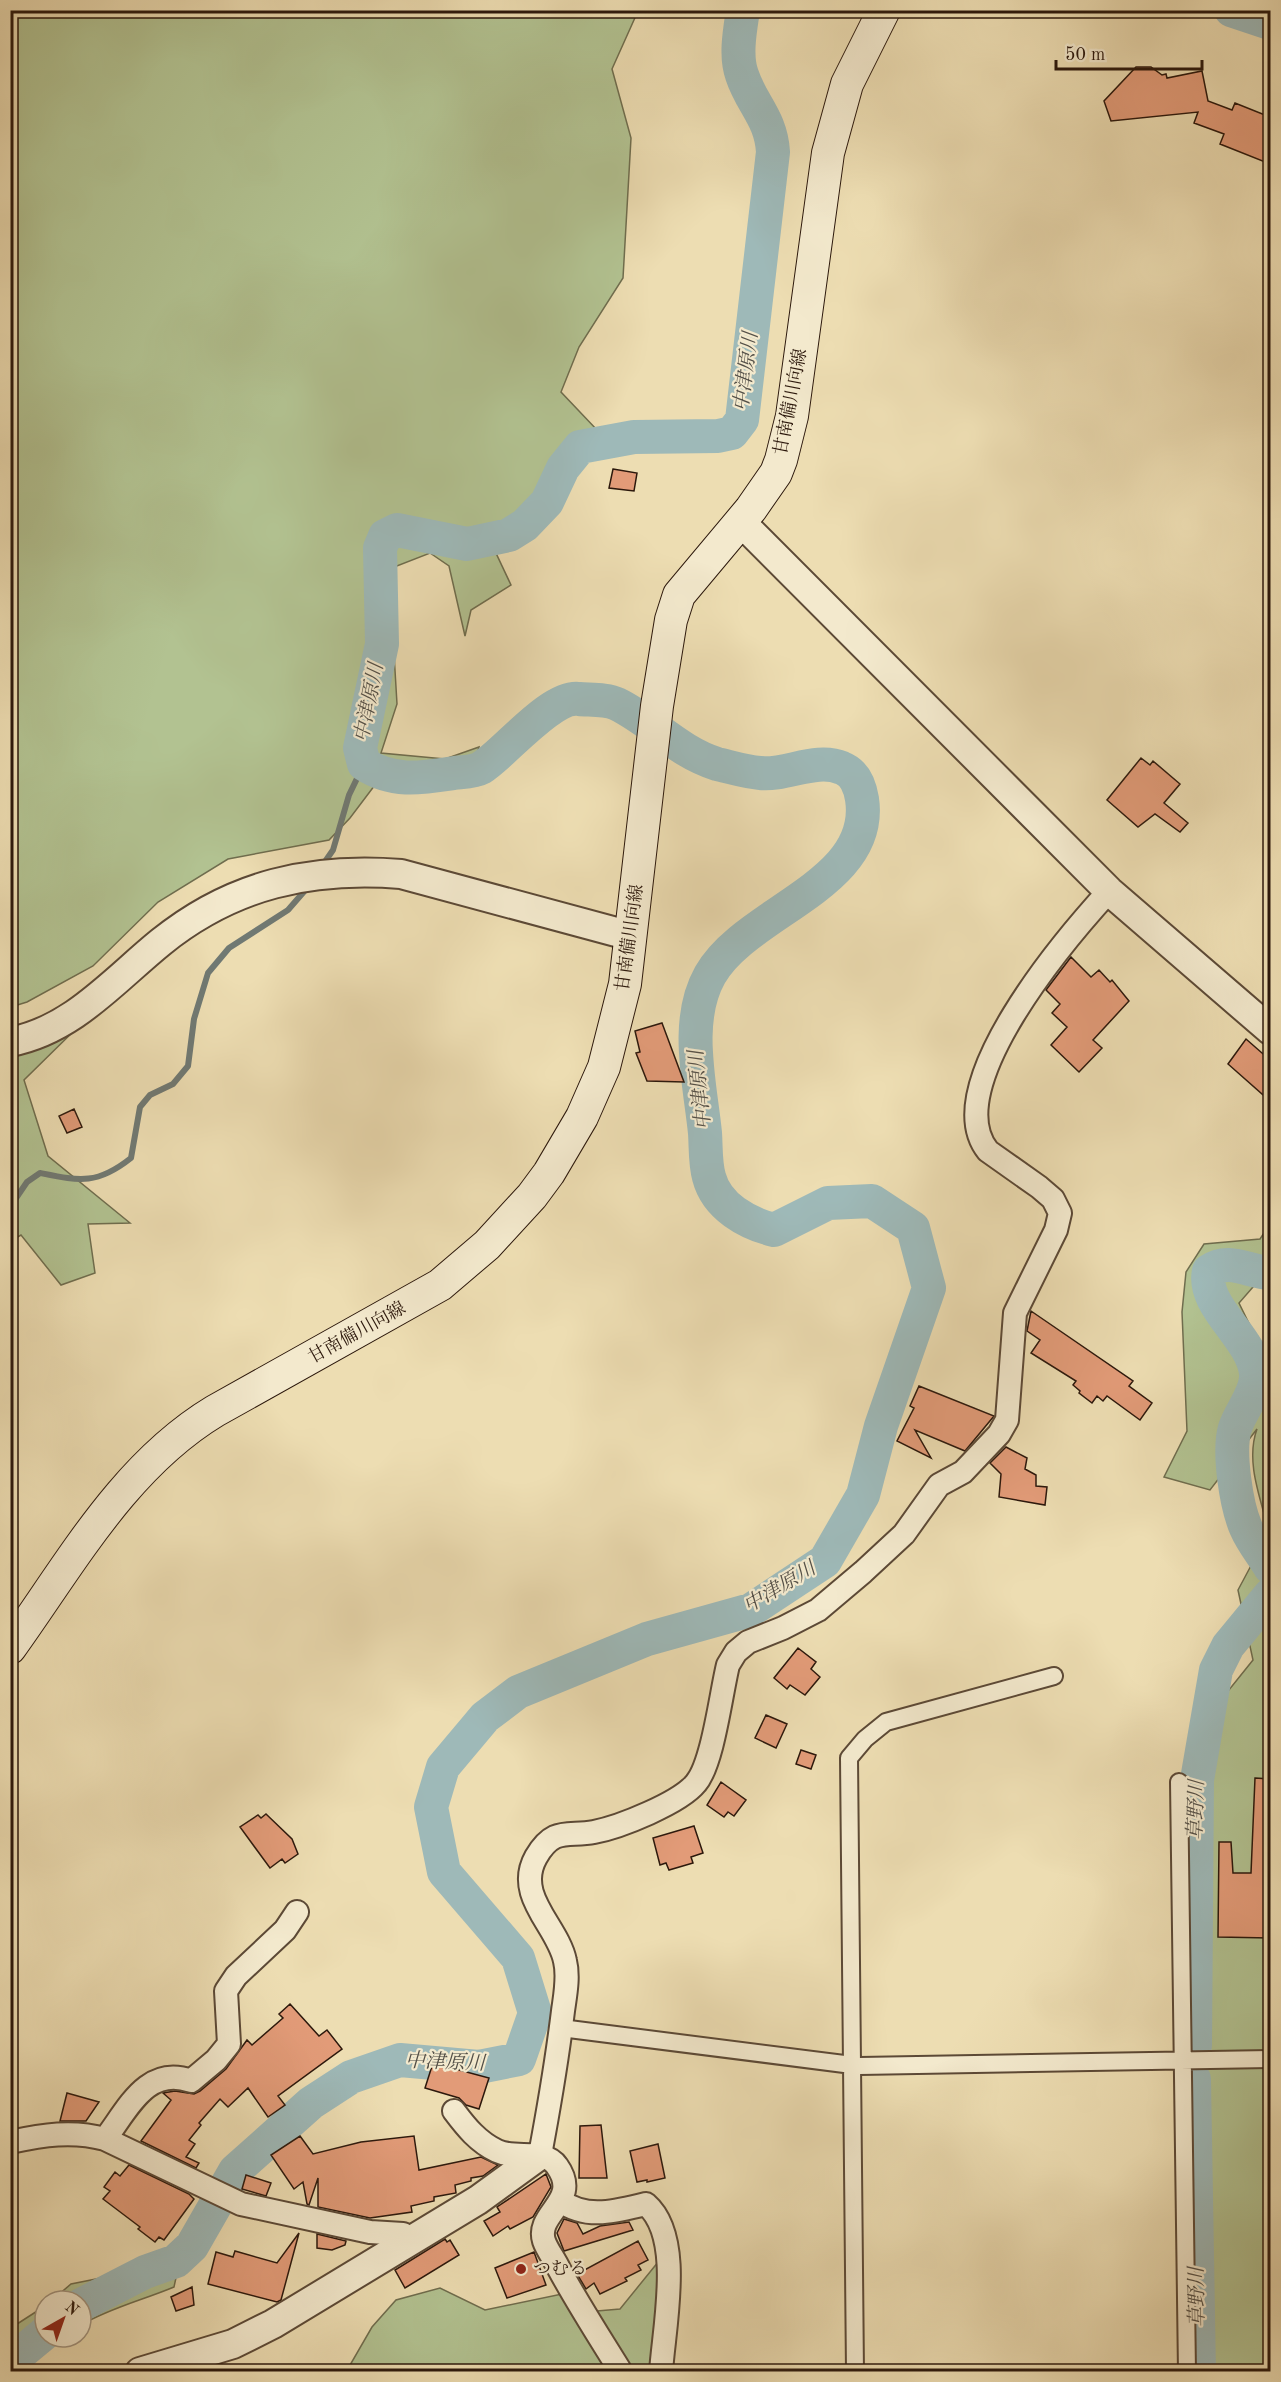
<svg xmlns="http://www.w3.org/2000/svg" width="1281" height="2382" font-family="'Old Standard TT','Noto Serif JP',serif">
  <rect width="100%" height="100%" fill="#edddb2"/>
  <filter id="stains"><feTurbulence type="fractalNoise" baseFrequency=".00333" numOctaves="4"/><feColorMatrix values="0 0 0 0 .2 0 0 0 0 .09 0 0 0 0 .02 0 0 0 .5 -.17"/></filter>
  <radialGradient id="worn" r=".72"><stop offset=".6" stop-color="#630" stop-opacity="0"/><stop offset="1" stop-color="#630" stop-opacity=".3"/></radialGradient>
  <path fill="#b2c291" stroke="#6f6d4e" stroke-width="1.5" d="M11,10L638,11L612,69L631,138L623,278L579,347L561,392L598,431L540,505L487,534L511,585L471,610L465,636L449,566L430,553L389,569L397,704L381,753L445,759L479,747L476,759L433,770L384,773L350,818L329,840L228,859L158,902L93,966L27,1002L11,1007Z
    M84,1021L24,1080L48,1156L130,1223L88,1224L95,1273L61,1285L21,1235L11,1241V1053Z
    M1270,1224V1278L1260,1279L1239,1303L1262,1350L1270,1356V2371H1204L1201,1781L1216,1706L1253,1660L1238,1590L1269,1532C1261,1499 1245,1462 1257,1429L1210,1490L1164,1477L1187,1431L1182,1312L1186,1272L1204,1244L1260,1239Z
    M663,2256L652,2371L346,2372L372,2327L396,2300L440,2288L485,2310L562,2294L597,2311L620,2309Z
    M139,2263L177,2273L174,2287C143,2300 110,2308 81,2325V2301H51L71,2284L116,2275Z
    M45,2306V2337H60L44,2346L17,2371H11V2324L14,2326Z"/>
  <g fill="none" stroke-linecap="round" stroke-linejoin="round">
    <path stroke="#707973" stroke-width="6" d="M322,866L333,850L349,795L364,764
      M10,1207L27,1182L40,1173C80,1181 97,1185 131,1158L140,1107L150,1095L173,1084L188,1066L194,1019L208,973L229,948L288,910L308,887"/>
    <path stroke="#9eb9b8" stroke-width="34" d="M1231,10L1270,23
      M1270,1273C1249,1272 1229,1257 1209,1271C1201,1306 1252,1337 1256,1373C1258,1392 1241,1410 1235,1428C1228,1451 1236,1505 1246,1528C1252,1542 1262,1554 1270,1567
      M1195,2045L1197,1780L1216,1670L1228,1646L1270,1595
      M1194,2079L1199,2372
      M81,2305L145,2272L176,2261L192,2246L235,2171L311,2103L351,2077L400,2060L479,2067L519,2059L535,2013L518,1958L444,1872L431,1807L443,1767L485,1717L518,1692L647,1639L751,1610L825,1561L863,1495L881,1426L929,1288L913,1228L872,1201L828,1203L774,1230C747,1223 717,1207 709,1177C705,1163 706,1147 705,1133C700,1083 684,1021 710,975C746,911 875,885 862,799C860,787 855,773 842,768C816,757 786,776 760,773C746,772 730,767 717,764C678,752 652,721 617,704C607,699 590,700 579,699C551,695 505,753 481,768C474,772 462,772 454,773C421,778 393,783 364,764L360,748L382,644L380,548L385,536L397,530L467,544L509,535L525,525L547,502L563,468L580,447L634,437L718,436L732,433L742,420L773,152C771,118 752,105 742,75C735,56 740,30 743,10
      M10,2362L45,2333"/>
  </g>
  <path fill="#e29b78" stroke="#2c180c" stroke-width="1.5" d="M1136,67H1151L1162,75L1166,74L1167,78L1202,71L1208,101L1232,110L1235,103L1270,117V164L1220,144L1224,134L1194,123L1198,112L1111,121L1104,101Z
    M613,469L637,473L634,491L609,488Z
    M1141,758L1150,765L1153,761L1180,784L1164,803L1188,823L1180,832L1155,814L1138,827L1107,800Z
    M1071,957L1091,977L1099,970L1110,982L1112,980L1129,1001L1093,1040L1102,1048L1079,1072L1051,1045L1067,1027L1052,1013L1060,1004L1046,990Z
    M662,1023L684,1082L647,1081L636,1053L640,1052L635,1031Z
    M1246,1039L1270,1060V1101L1228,1064Z
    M74,1109L82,1127L67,1133L59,1116Z
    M1031,1311L1133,1381L1129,1386L1152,1403L1140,1420L1107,1396L1103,1401L1097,1396L1092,1403L1079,1393L1080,1391L1073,1385L1076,1381L1031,1353L1040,1340L1027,1331Z
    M919,1386L994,1416L965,1451L915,1430L931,1458L897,1441L914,1408L910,1406Z
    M1006,1447L1027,1458L1025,1469L1036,1475V1486L1047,1487L1045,1505L999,1497L1001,1474L990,1463Z
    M798,1648L816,1662L811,1669L820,1677L805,1695L790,1685L787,1689L774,1678Z
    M766,1715L787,1724L776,1748L755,1738Z
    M801,1750L816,1755L811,1769L796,1764Z
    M1255,1778L1270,1779V1938L1218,1937L1219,1842H1231L1233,1873H1251Z
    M721,1782L746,1800L734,1816L728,1812L724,1817L707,1805Z
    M266,1814L292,1839L298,1854L285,1863L282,1859L270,1868L240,1827L258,1815L261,1818Z
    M694,1826L703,1853L691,1857L693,1863L669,1870L666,1863L660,1865L653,1838Z
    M290,2004L319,2036L327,2030L342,2049L278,2096L285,2105L268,2117L248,2088L228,2107L220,2099L199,2123L201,2125L189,2140L195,2144L186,2157L199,2163L196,2168L141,2141L171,2100L163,2093L175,2091L194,2094L200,2091L226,2069L247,2040L252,2045L283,2018L279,2014Z
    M433,2063L489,2078L479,2109L466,2105L459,2098L425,2088Z
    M67,2093L99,2102L86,2121H60Z
    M601,2125L607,2178H579L580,2126Z
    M300,2136L313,2154L361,2142L414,2136L419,2170L481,2157L498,2165L483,2176L471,2178V2181L455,2185L456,2193L434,2197V2201L411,2206L412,2212L370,2218L318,2207V2178L309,2205L307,2204L303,2182L294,2189L271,2155Z
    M658,2144L665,2178L647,2182V2180L637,2182L630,2151Z
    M129,2165L189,2194L194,2199L164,2240L159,2237L155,2242L138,2229L140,2227L103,2199L110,2191L104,2187L115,2172L120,2176Z
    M546,2174L551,2187L533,2217L510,2229L508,2226L493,2236L484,2221L500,2212L497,2207Z
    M246,2175L271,2183L266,2196L242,2189Z
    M564,2219L577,2223L583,2234L600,2226L629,2222L633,2230L564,2251L557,2233Z
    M299,2233L281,2300L277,2302L208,2284L216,2252L233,2257L235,2251L277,2263Z
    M317,2234L346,2241L345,2245L332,2250L317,2248Z
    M445,2239L447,2242L450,2240L459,2255L405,2288L395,2270Z
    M638,2241L648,2260L638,2265L641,2270L625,2278L627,2281L600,2294L594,2283L586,2289L577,2274Z
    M534,2252L546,2285L507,2298L495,2268Z
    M192,2287L194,2305L176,2311L171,2297Z"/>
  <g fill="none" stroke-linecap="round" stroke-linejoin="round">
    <g stroke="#5c4936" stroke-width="20">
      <path id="pedestrian" d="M1179,1782L1187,2372
        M561,2028L860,2066L1270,2059
        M855,2372L849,1758L865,1739L886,1722L1054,1676"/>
    </g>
    <g stroke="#5c4936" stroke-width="26">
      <path id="minor" d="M454,2111C466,2127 478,2142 497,2151C516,2160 545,2148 557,2166C582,2201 535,2213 544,2241C547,2250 555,2260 559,2269C578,2304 600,2338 621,2372
        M105,2139C128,2109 147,2065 191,2081L216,2060L229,2044L226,1991L236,1976L285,1930L297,1912
        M10,2142C43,2135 72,2130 105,2139L241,2204L370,2232L403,2234L409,2242
        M540,2155C549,2107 557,2060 563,2011C565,1996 569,1977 565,1961C558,1926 514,1896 536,1857C554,1826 568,1837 594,1832C620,1827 680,1803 696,1783C713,1763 721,1693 728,1665L736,1652L748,1642L783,1628L818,1610L863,1572L904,1534L939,1485L963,1472L999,1434L1007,1420L1015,1313L1056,1230L1060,1213L1053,1199L1039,1187L988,1151C937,1088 1067,937 1109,891
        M561,2201C587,2220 616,2211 646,2204C684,2237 664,2325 661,2372"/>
    </g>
    <g stroke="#5c4936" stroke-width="32">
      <path id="tertiary" d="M740,521L1109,891L1270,1030
        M10,1042C73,1030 114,980 161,942C233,884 311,867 401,874L631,936
        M140,2372L233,2344L273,2324L478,2200L540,2155"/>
    </g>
    <g stroke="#2c180c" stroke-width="34">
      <path id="secondary" d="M10,1648C71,1563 124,1466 215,1411L440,1285L487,1245L532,1196L549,1173L582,1117L604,1067L625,984L657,706L671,620L679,595L751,509L776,473L781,460L792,416L828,153L847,84L884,10"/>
    </g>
    <use href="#pedestrian" stroke="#f3e9cd" stroke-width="16"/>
    <use href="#minor" stroke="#f3e9cd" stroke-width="22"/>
    <use href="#tertiary" stroke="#f3e9cd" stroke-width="28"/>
    <use href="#secondary" stroke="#f3e9cd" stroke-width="32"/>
  </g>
  <circle fill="#8f2418" stroke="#f3e9cd" stroke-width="2" cx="521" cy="2269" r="6"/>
  <g text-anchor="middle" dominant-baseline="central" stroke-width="4.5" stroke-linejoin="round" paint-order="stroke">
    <g font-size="18" fill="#2c180c" stroke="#f3e9cd">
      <text transform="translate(791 402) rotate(-79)">甘南備川向線</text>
      <text transform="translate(630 938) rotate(-82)">甘南備川向線</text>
      <text transform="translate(357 1333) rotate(-29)">甘南備川向線</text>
    </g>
    <g font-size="18" fill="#2c180c" stroke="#f3e9cd" text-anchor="start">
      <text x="533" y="2269">つむる</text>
    </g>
    <g font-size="20" font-style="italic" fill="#545048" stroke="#f3e9cd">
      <text transform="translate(747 372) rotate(-83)">中津原川</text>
      <text transform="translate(370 703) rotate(-79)">中津原川</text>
      <text transform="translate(701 1090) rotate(-96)">中津原川</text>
      <text transform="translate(780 1588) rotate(-31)">中津原川</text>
      <text transform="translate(1197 1810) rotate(-88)">草野川</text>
      <text transform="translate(445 2063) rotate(2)">中津原川</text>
      <text transform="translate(1198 2297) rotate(-91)">草野川</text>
    </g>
  </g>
  <rect width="1281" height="2382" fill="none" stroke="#edddb2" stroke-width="36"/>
  <rect x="12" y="12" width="1257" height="2358" fill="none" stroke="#2c180c" stroke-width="3"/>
  <rect x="18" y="18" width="1245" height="2346" fill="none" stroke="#2c180c" stroke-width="1.5"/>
  <g transform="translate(63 2319) rotate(40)"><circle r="28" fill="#f3e9cd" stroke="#a39580" stroke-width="1.5"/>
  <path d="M0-4.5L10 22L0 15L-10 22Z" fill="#8f2418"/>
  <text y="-9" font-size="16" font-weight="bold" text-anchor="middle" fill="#2c180c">N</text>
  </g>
  <path d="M1056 60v9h146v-9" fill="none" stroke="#2c180c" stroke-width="3"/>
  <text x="1065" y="60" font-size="18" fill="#2c180c" stroke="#f3e9cd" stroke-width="4.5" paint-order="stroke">50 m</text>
  <rect width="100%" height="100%" filter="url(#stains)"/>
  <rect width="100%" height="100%" fill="url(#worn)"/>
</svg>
